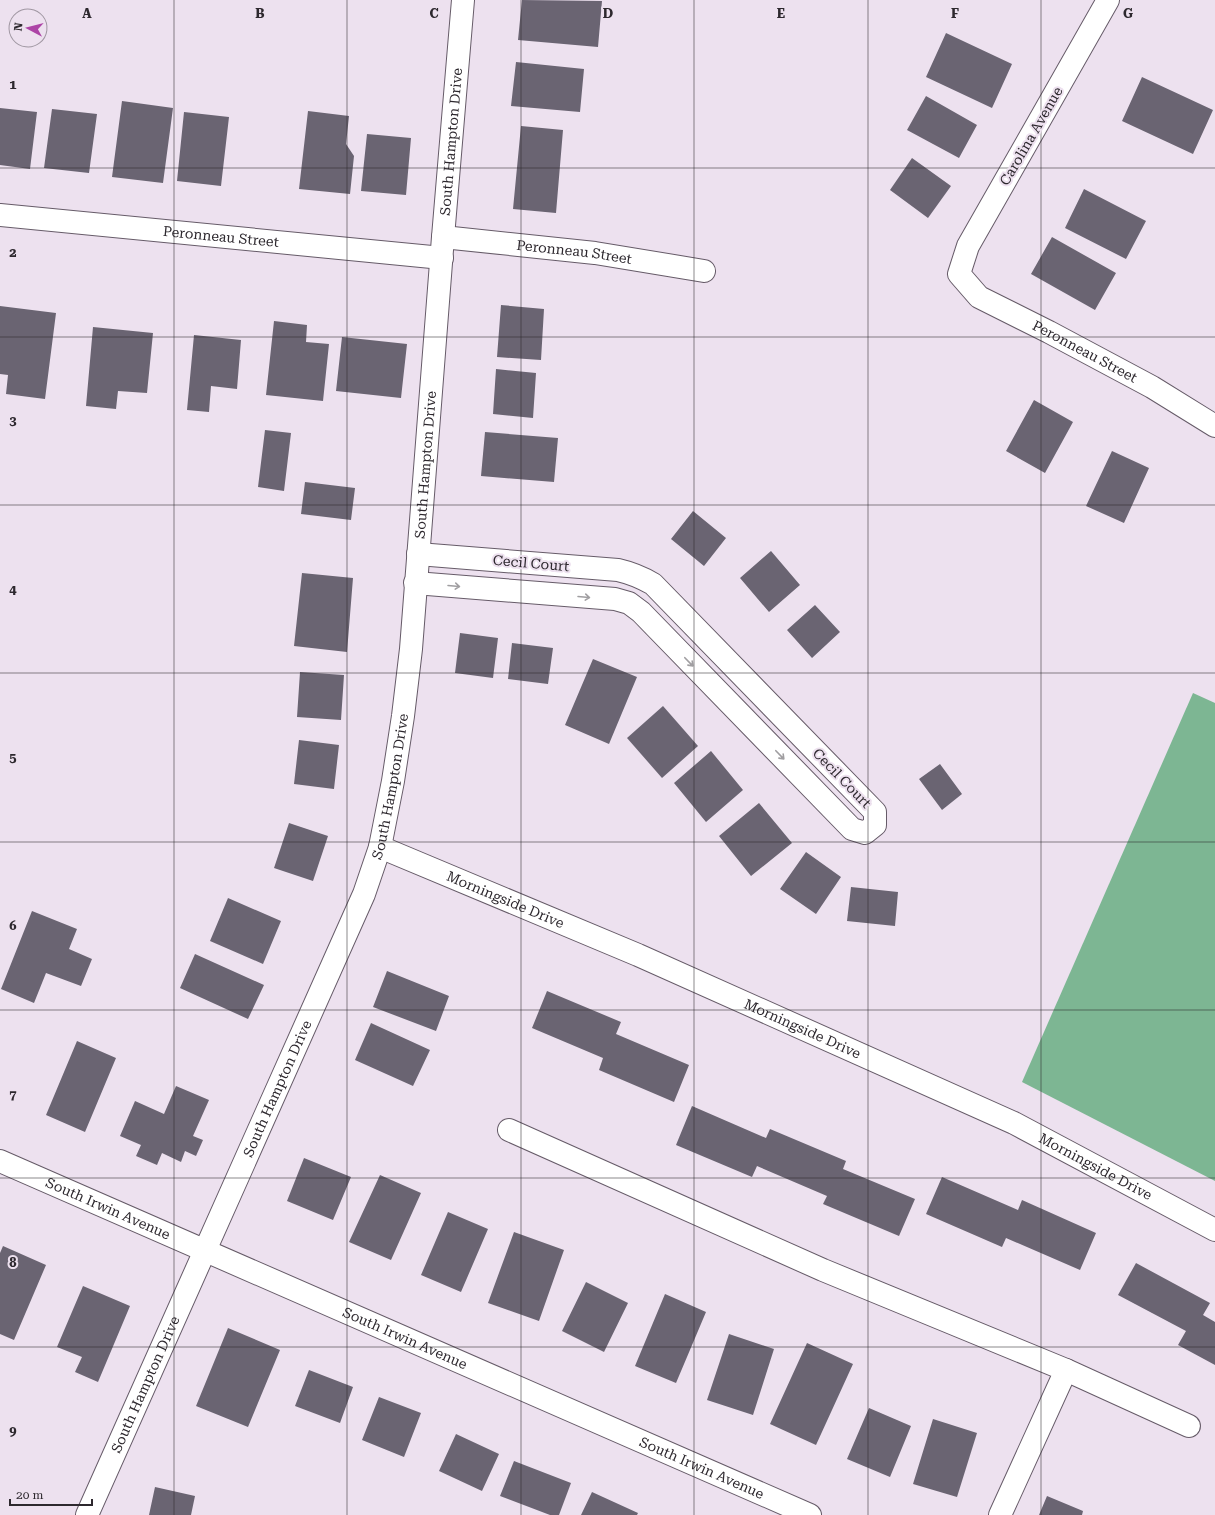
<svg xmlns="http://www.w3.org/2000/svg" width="1215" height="1515" font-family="'Roboto Serif',serif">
  <rect width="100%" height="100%" fill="#ede1ef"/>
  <path fill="#7db693" d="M1193,693L1215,703V1181L1022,1082Z"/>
  <path fill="#6a6472" d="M522,0L602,1L598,47L518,40Z
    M946,33L1012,64L992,108L926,77Z
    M516,62L584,69L580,112L511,106Z
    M1142,77L1213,110L1193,154L1122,121Z
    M926,96L977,125L959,158L907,130Z
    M122,101L173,108L163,183L112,177Z
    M0,108L37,112L30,169L0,165Z
    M52,109L97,114L89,173L44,168Z
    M308,111L349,116L346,144L354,156L350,194L299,189Z
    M184,112L229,117L221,186L177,181Z
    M521,126L563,130L556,213L513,209Z
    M367,134L411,138L406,195L361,191Z
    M912,158L951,186L928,218L890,190Z
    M1084,189L1146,221L1126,259L1065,228Z
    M1052,237L1116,273L1095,310L1031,274Z
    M501,305L544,309L541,360L497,357Z
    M0,306L56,313L45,399L6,394L8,375L0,374Z
    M274,321L307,325L306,342L329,344L323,401L266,395Z
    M93,327L153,333L147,393L118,391L116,409L86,406Z
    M194,335L241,340L237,389L211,386L209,412L187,410Z
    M342,337L407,344L401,398L336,391Z
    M496,369L536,373L533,418L493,414Z
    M1034,400L1073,422L1045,473L1006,451Z
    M265,430L291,433L284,491L258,487Z
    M485,432L558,438L554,482L481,476Z
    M1112,451L1149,468L1124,523L1086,506Z
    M305,482L355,488L351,520L301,514Z
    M693,511L726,538L704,566L671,539Z
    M771,551L800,585L769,612L740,578Z
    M302,573L353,578L347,652L294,646Z
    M815,605L840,632L812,658L787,630Z
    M460,633L498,638L493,678L455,673Z
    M512,643L553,648L548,684L508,679Z
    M593,659L637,677L609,744L565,725Z
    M300,672L344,675L341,720L297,717Z
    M663,706L698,746L662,778L627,738Z
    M299,740L339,745L334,789L294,784Z
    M711,751L743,790L706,822L674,783Z
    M940,764L962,794L942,810L919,779Z
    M759,803L792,843L751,876L719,836Z
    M289,823L328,836L313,881L274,868Z
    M806,852L841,877L816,914L780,889Z
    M851,887L898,892L895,926L847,921Z
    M228,898L281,921L263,964L210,941Z
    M32,911L77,929L69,949L92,959L81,986L46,973L34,1003L1,989Z
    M195,954L264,985L248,1019L180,988Z
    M387,971L449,996L436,1031L373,1007Z
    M547,991L621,1022L616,1034L689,1065L674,1102L599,1070L603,1058L532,1028Z
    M371,1023L430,1050L413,1086L355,1060Z
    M77,1041L116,1058L85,1132L46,1115Z
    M176,1086L209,1100L193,1136L203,1140L196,1156L185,1151L181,1162L162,1153L157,1165L136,1156L141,1145L120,1136L135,1101L164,1114Z
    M692,1106L766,1138L770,1129L846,1161L843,1169L915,1199L899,1236L823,1204L827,1196L757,1166L752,1177L676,1145Z
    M304,1158L351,1177L333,1220L287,1201Z
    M380,1175L421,1193L391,1260L349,1242Z
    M942,1177L1018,1210L1022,1200L1096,1233L1080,1270L1006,1238L1002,1247L926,1214Z
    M448,1212L488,1229L461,1292L421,1275Z
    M514,1232L564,1250L539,1321L488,1303Z
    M3,1246L46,1265L14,1340L0,1334V1253Z
    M1136,1263L1210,1303L1203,1315L1215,1322V1365L1178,1345L1186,1331L1118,1295Z
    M586,1282L628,1303L604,1352L562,1331Z
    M83,1286L130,1306L98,1382L75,1372L82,1357L57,1347Z
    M665,1294L706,1312L676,1383L635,1366Z
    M228,1328L280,1350L248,1427L196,1406Z
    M729,1334L774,1349L753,1415L707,1400Z
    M807,1343L853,1364L816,1445L770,1424Z
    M309,1370L353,1387L340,1423L295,1406Z
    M379,1397L421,1413L404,1457L362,1440Z
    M869,1408L911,1426L890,1477L847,1459Z
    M933,1419L977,1433L957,1497L913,1484Z
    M456,1434L499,1454L482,1491L439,1471Z
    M514,1461L571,1483L559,1515H550L500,1496Z
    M155,1487L195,1496L191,1515H149Z
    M592,1492L638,1513L637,1515H581Z
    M1047,1496L1083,1511L1082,1515H1039Z"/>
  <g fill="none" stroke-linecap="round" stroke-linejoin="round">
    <g stroke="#665b68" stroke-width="24">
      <g id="minor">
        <path id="s1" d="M1108,0L968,246L959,274L979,297L1049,332L1152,387L1215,426"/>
        <path id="s2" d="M0,215L442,258"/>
        <path id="s3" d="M443,237L595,253L704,271"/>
        <path d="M415,583L615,599L629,603L641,612L852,829L865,833L875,825V812L653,584C641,577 631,573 618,570L418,554"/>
        <path id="s4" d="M380,847L638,955L1014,1123L1215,1230"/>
        <path d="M509,1130L823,1270L1066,1370L1000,1515"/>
        <path id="s5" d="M0,1161L810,1515"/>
        <path d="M1066,1370L1189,1426"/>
        <path id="s6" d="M87,1515L364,894L380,847L393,781L403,716L411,649L443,237L463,0"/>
      </g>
    </g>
    <use href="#minor" stroke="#fff" stroke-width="22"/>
  </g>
  <defs><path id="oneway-shaft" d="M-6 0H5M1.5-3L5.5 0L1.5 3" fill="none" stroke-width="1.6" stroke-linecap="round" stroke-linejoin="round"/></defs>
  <g stroke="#a09ea1">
    <use href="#oneway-shaft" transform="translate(454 586) rotate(5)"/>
    <use href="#oneway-shaft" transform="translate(584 597) rotate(5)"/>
    <use href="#oneway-shaft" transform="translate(689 662) rotate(46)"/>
    <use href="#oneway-shaft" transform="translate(780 755) rotate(46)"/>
  </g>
  <path fill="none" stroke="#2d282e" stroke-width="1" stroke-opacity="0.55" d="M174,0V1515M347,0V1515M521,0V1515M694,0V1515M868,0V1515M1041,0V1515M0,168H1215M0,337H1215M0,505H1215M0,673H1215M0,842H1215M0,1010H1215M0,1178H1215M0,1347H1215"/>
  <g text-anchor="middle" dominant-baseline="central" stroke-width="4" stroke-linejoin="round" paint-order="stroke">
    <g font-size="14" fill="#2d282e" stroke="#ede1ef">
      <text transform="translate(1031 136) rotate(-60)">Carolina Avenue</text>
      <text stroke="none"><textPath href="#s6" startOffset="1439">South Hampton Drive</textPath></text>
      <text stroke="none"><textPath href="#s2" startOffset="222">Peronneau Street</textPath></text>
      <text stroke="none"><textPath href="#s3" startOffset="132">Peronneau Street</textPath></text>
      <text stroke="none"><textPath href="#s1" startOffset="462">Peronneau Street</textPath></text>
      <text stroke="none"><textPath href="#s6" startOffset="1115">South Hampton Drive</textPath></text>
      <text transform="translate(531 563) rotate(5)">Cecil Court</text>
      <text transform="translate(842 778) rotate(46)">Cecil Court</text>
      <text stroke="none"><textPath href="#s6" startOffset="791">South Hampton Drive</textPath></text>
      <text stroke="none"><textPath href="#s4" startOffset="136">Morningside Drive</textPath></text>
      <text stroke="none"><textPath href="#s4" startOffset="460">Morningside Drive</textPath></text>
      <text stroke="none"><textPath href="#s6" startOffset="467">South Hampton Drive</textPath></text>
      <text stroke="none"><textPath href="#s4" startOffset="784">Morningside Drive</textPath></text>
      <text stroke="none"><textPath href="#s5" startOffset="118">South Irwin Avenue</textPath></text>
      <text stroke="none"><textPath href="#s5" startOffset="442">South Irwin Avenue</textPath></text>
      <text stroke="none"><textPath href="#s6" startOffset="143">South Hampton Drive</textPath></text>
      <text stroke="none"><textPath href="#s5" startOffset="766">South Irwin Avenue</textPath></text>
    </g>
  </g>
  <g font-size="13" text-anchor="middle" font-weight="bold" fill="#2d282e" stroke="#ede1ef" stroke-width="4" stroke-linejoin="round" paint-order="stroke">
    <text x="87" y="18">A</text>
    <text x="260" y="18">B</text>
    <text x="434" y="18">C</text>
    <text x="608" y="18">D</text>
    <text x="781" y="18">E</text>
    <text x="955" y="18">F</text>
    <text x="1128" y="18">G</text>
    <text x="13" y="89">1</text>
    <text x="13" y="257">2</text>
    <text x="13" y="425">3</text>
    <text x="13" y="594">4</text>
    <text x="13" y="762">5</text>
    <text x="13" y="930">6</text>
    <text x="13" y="1099">7</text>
    <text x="13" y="1267">8</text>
    <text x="13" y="1435">9</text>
  </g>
  <g transform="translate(28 28) rotate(277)"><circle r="19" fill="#ede1ef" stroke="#a097a2"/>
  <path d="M0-3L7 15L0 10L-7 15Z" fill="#ad44a6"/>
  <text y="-6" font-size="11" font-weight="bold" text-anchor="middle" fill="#2d282e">N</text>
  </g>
  <path d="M10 1499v6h82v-6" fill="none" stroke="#2d282e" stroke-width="2"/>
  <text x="16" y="1499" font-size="12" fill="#2d282e" stroke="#ede1ef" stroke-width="3" paint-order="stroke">20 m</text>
</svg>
